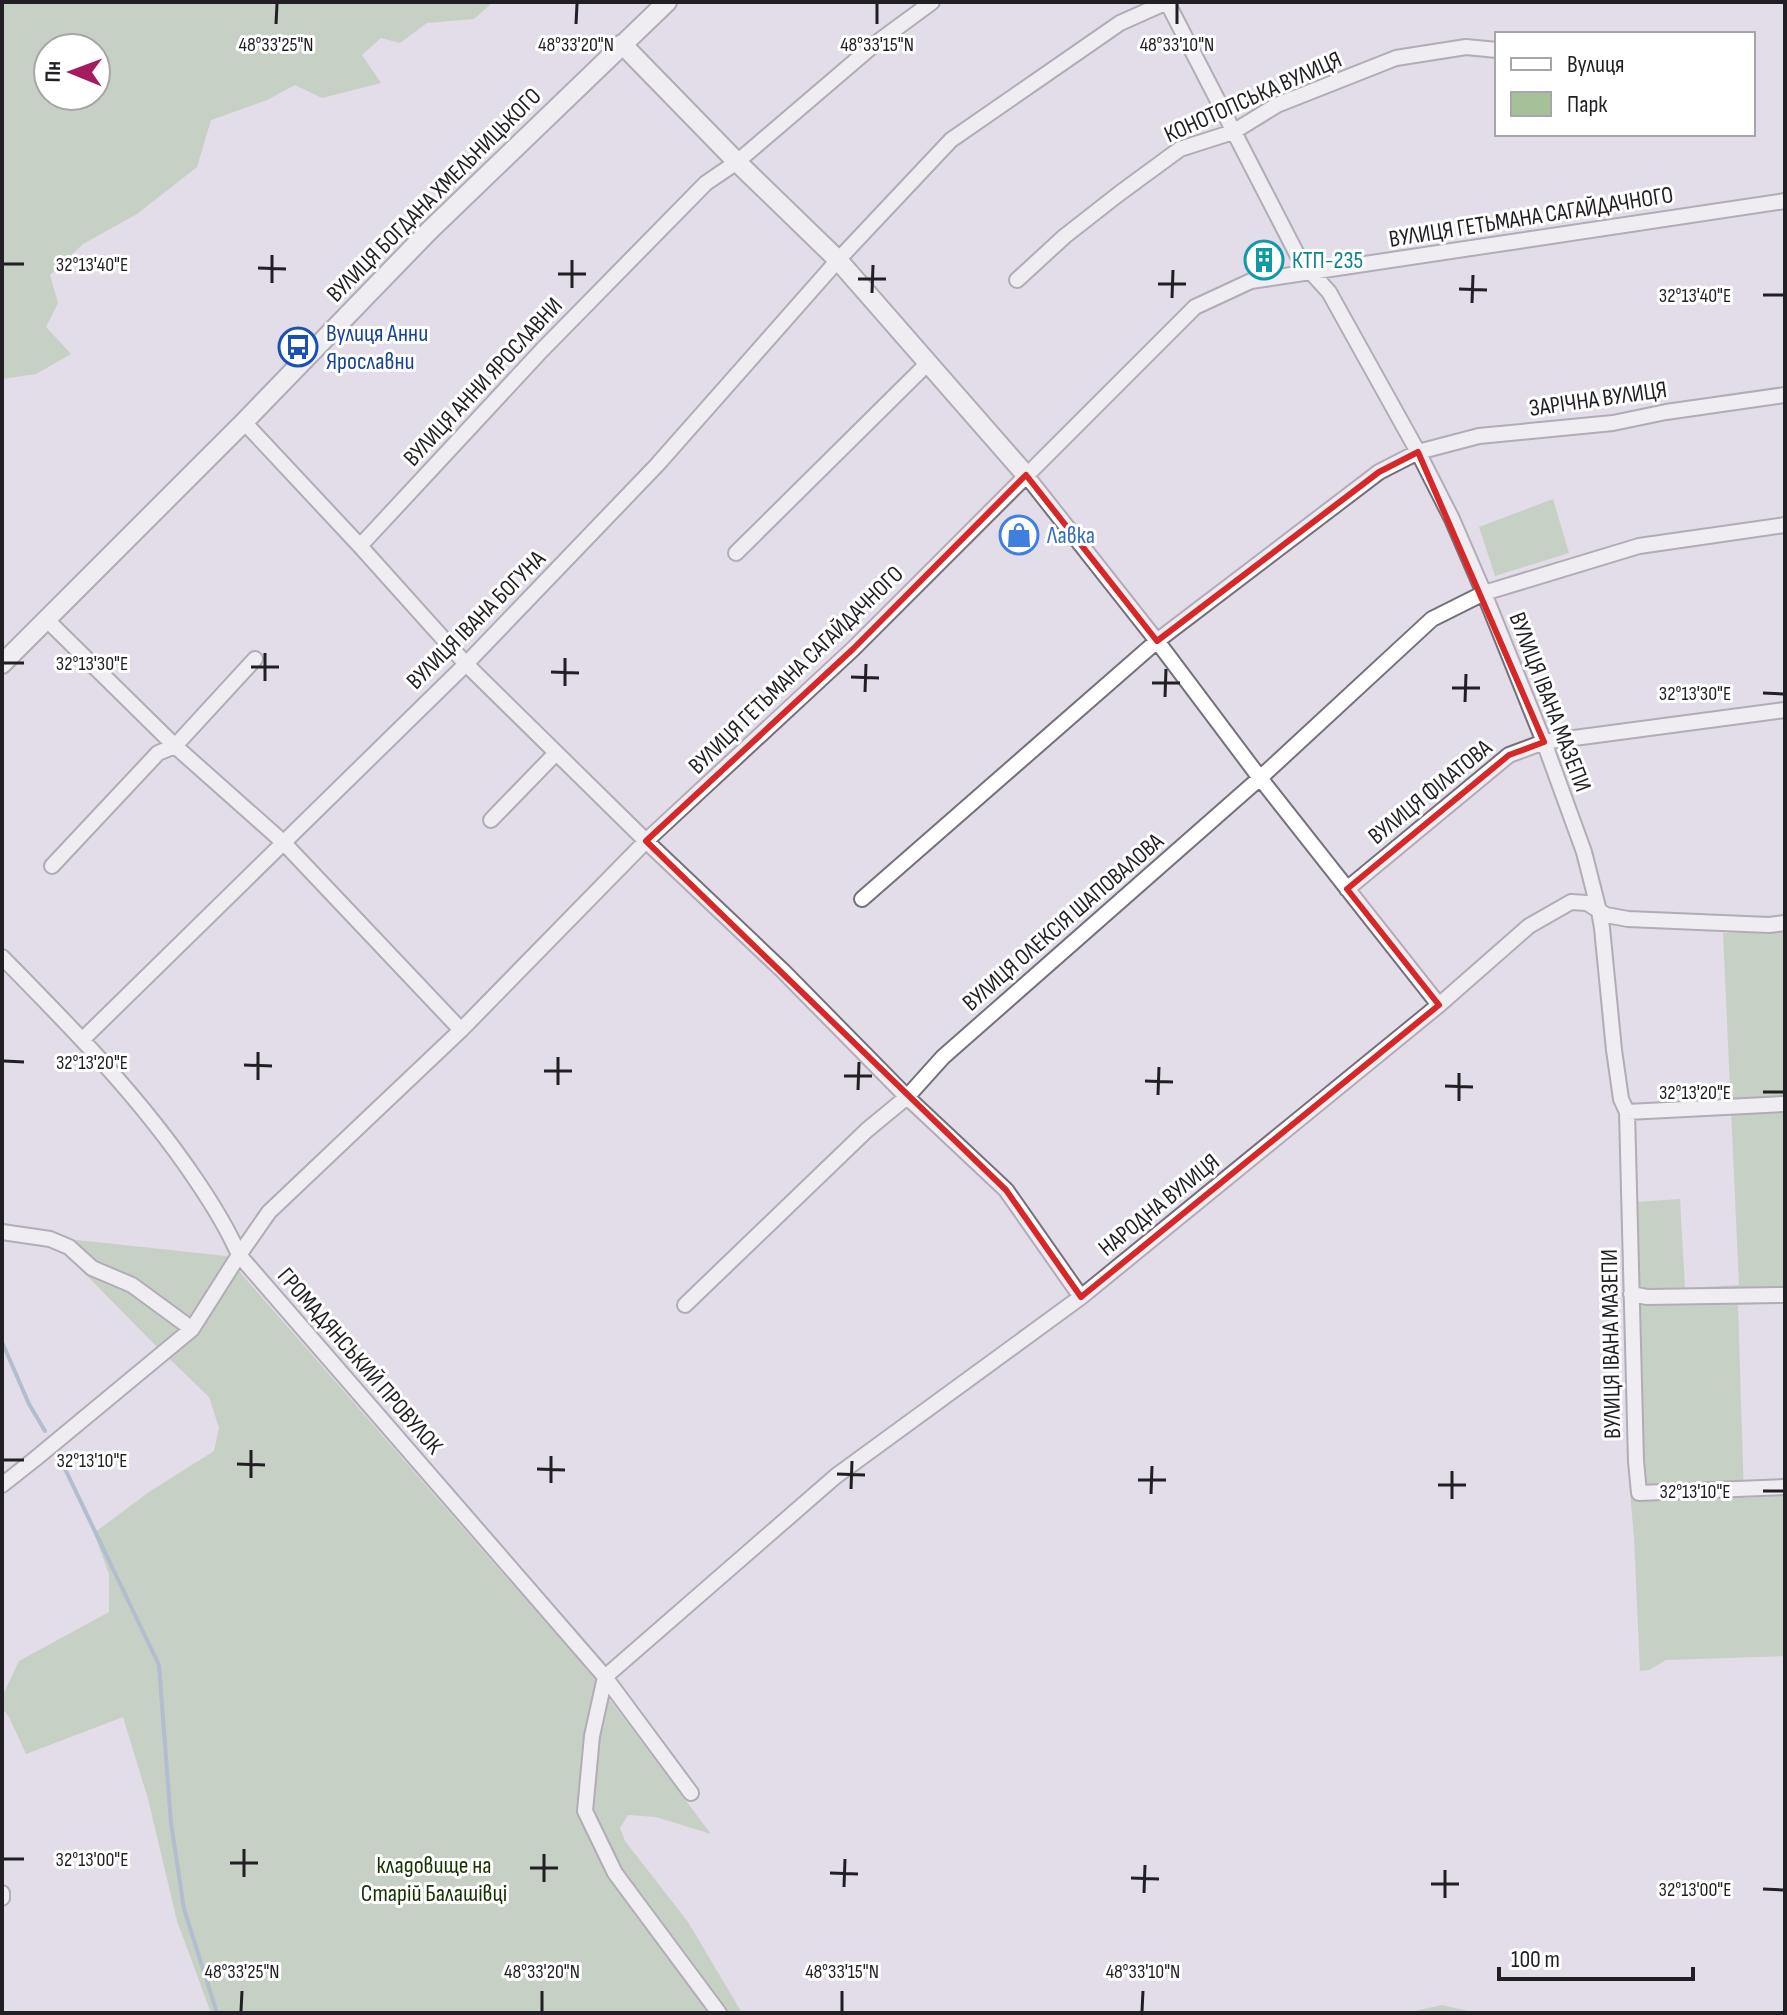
<svg xmlns="http://www.w3.org/2000/svg" width="1787" height="2015" font-family="'Sofia Sans Condensed',sans-serif">
  <rect width="100%" height="100%" fill="#e2dde8"/>
  <path fill="#a6c19a" fill-rule="evenodd" d="M2,2H493L474,19L427,23L400,43L381,38L362,55L381,83L322,98L295,85L267,100L211,120L197,167L137,214L83,244L50,275L58,303L46,327L71,354L36,374L2,379ZM96,48V96H48V48Z
    M1553,499L1569,553L1495,576L1479,527Z
    M1785,931V1303L1738,1305L1744,1498L1785,1495V1656L1666,1660L1649,1670L1640,1671L1634,1538L1630,1492L1627,1305L1622,1203L1680,1199L1685,1288L1739,1285L1723,933Z
    M49,1237L226,1256L592,1676L711,1834L656,1817L628,1815L620,1828L625,1841L688,1922L742,2013H211L177,1921L148,1799L123,1717L26,1754L9,1717L2,1708V1697L19,1661L109,1612V1574L94,1533L149,1492L214,1451L219,1428L209,1397L153,1343Z
    M1442,2005L1468,2011L1530,2013H1405Z"/>
  <g fill="none" stroke-linecap="round" stroke-linejoin="round">
    <path stroke="#7897b2" stroke-width="4" d="M2,1342L29,1404L45,1431
      M56,1450L159,1665L171,1823L184,1909L217,2013"/>
    <g stroke="#75717b" stroke-width="18">
      <path id="minor" d="M1167,2L1300,260L1329,292L1418,452L1452,519L1484,593L1544,742L1584,852L1599,911L1602,928L1614,1050L1621,1099L1627,1112L1636,1461L1639,1493L1785,1487
        M1017,280L1065,236L1120,193L1180,149L1233,132L1277,105L1396,58L1466,47L1497,50
        M244,422L360,546L466,664L646,841L783,971L907,1097L1006,1190L1081,1297
        M1026,475L1157,641L1260,778L1439,1005
        M360,546L542,350L706,183L737,162L875,44L932,2
        M736,553L929,362
        M47,620L175,746L283,842L461,1030
        M491,820L556,753
        M52,866L158,753L175,746L255,659
        M1347,889L1509,755L1544,742L1785,710
        M862,899L1157,641L1379,472L1418,452L1479,436L1613,423L1666,412L1785,395
        M2,957C71,1027 141,1098 196,1180C213,1205 227,1227 239,1255L605,1677L691,1793
        M83,1039L466,664L657,465L838,260L951,140L1120,23L1167,2
        M1627,1112L1785,1104
        M2,1232L50,1239L69,1247L92,1268L132,1285L192,1329
        M1631,1294L1647,1297L1785,1295
        M685,1305L867,1130L907,1097L943,1057L1260,778L1432,619L1484,593L1639,546L1785,525
        M2,1485L35,1459L192,1329L239,1255L269,1212L461,1030L646,841L853,649L1195,307L1251,281L1785,201
        M2,1893V1898
        M719,2013L615,1873L585,1811L592,1736L605,1677L836,1476L1081,1297L1439,1005L1529,926L1571,902L1587,903L1606,915L1628,919L1769,925L1785,923"/>
    </g>
    <g stroke="#75717b" stroke-width="22">
      <path id="tertiary" d="M622,44L737,162L838,260L1026,475
        M2,664L244,422L429,231L667,2"/>
    </g>
    <use href="#minor" stroke="#fff" stroke-width="14"/>
    <use href="#tertiary" stroke="#fff" stroke-width="18"/>
  </g>
  <path d="M0 0H1787V2015H0ZM1418,452L1544,742L1509,755L1347,889L1439,1005L1081,1297L1006,1190L646,841L853,649L1026,475L1157,641L1379,472Z" fill="#e2dde8" fill-opacity=".55" fill-rule="evenodd"/>
  <path fill="none" stroke="#d62828" stroke-width="6" stroke-linejoin="round" d="M1418,452L1544,742L1509,755L1347,889L1439,1005L1081,1297L1006,1190L646,841L853,649L1026,475L1157,641L1379,472Z"/>
  <path fill="none" stroke="#211f23" stroke-width="3" d="M276,24L277,4M576,24L577,4M877,24V4M1177,24V4M4,264H24M258,268L286,269M558,274H586M858,279H886M272,283V255M1158,284H1186M572,288V260M1459,289L1487,290M872,293L873,265M1763,295H1783M1172,298L1173,270M1472,303L1473,275M4,663H24M251,667H279M551,672L579,673M851,677L879,678M265,681V653M1152,683H1180M565,686V658M1452,688H1480M865,692L866,664M1763,693L1783,694M1165,697L1166,669M1465,702L1466,674M4,1061L24,1062M244,1065L272,1066M544,1071H572M844,1076H872M258,1080V1052M1145,1081L1173,1082M558,1085V1057M1445,1086L1473,1087M858,1090L859,1062M1763,1092H1783M1158,1095L1159,1067M1459,1101V1073M4,1460H24M237,1464L265,1465M537,1469L565,1470M837,1474L865,1475M251,1478V1450M1138,1480H1166M551,1483V1456M1438,1485H1466M851,1489L852,1461M1763,1491H1783M1151,1494L1152,1466M1452,1499V1471M4,1859H24M230,1863H258M530,1868H558M830,1873L858,1874M244,1877V1849M1131,1878L1159,1879M544,1882V1854M1431,1884H1459M844,1887L845,1859M1763,1889L1783,1890M1144,1893L1145,1865M1445,1898V1870M241,2011L242,1991M542,2011V1991M842,2011V1991M1142,2011L1143,1991"/>
  <defs>
    <g id="building-ring" transform="scale(2)"><circle r="9.5" fill="#fff" stroke="#0f9aa8" stroke-width="1.5"/><path d="M-4-6H4V6H1V3H-1V6H-4ZM-2.5-4.3h1.7v1.8h-1.7ZM.8-4.3h1.7v1.8H.8ZM-2.5-1h1.7V.8h-1.7ZM.8-1h1.7V.8H.8Z" fill="#0f9aa8"/></g>
    <g id="bus-ring" transform="scale(2)"><circle r="9.5" fill="#fff" stroke="#1a4fb4" stroke-width="1.5"/><path d="M-5-6H5V4H4V6H2V4H-2V6H-4V4H-5ZM-3.5-4V0h7V-4ZM-3.5 1.2v1.5H-2V1.2ZM2 1.2v1.5H3.5V1.2Z" fill="#1a4fb4"/></g>
    <g id="shop-ring" transform="scale(2)"><circle r="9.5" fill="#fff" stroke="#3f7fe0" stroke-width="1.5"/><path d="M-5-2.5h2.3a2.7 3.5 0 0 1 5.4 0H5L5.5 6h-11ZM-1.5-2.5h3a1.5 2.3 0 0 0-3 0Z" fill="#3f7fe0"/></g>
  </defs>
  <g fill-rule="evenodd">
    <use href="#building-ring" x="1264" y="260"/>
    <use href="#bus-ring" x="298" y="347"/>
    <use href="#shop-ring" x="1019" y="535"/>
  </g>
  <g text-anchor="middle" dominant-baseline="central" stroke-width="6" stroke-linejoin="round" paint-order="stroke">
    <g font-size="24" fill="#211f23" stroke="#fff">
      <text transform="translate(1253 97) rotate(-24)">КОНОТОПСЬКА ВУЛИЦЯ</text>
      <text transform="translate(434 195) rotate(-45)">ВУЛИЦЯ БОГДАНА ХМЕЛЬНИЦЬКОГО</text>
      <text transform="translate(1531 217) rotate(-9)">ВУЛИЦЯ ГЕТЬМАНА САГАЙДАЧНОГО</text>
      <text transform="translate(483 382) rotate(-47)">ВУЛИЦЯ АННИ ЯРОСЛАВНИ</text>
      <text transform="translate(1598 399) rotate(-8)">ЗАРІЧНА ВУЛИЦЯ</text>
      <text transform="translate(476 620) rotate(-45)">ВУЛИЦЯ ІВАНА БОГУНА</text>
      <text transform="translate(796 670) rotate(-44)">ВУЛИЦЯ ГЕТЬМАНА САГАЙДАЧНОГО</text>
      <text transform="translate(1550 702) rotate(69)">ВУЛИЦЯ ІВАНА МАЗЕПИ</text>
      <text transform="translate(1430 792) rotate(-39)">ВУЛИЦЯ ФІЛАТОВА</text>
      <text transform="translate(1063 922) rotate(-41)">ВУЛИЦЯ ОЛЕКСІЯ ШАПОВАЛОВА</text>
      <text transform="translate(1159 1205) rotate(-39)">НАРОДНА ВУЛИЦЯ</text>
      <text transform="translate(1611 1344) rotate(-91)">ВУЛИЦЯ ІВАНА МАЗЕПИ</text>
      <text transform="translate(360 1361) rotate(49)">ГРОМАДЯНСЬКИЙ ПРОВУЛОК</text>
    </g>
    <g font-size="24" fill="#0d838f" stroke="#fff" text-anchor="start">
      <text x="1292" y="260">КТП-235</text>
    </g>
    <g font-size="24" fill="#164399" stroke="#fff" text-anchor="start">
      <text x="326" y="333">Вулиця Анни<tspan x="326" dy="28">Ярославни</tspan></text>
    </g>
    <g font-size="24" fill="#366cbe" stroke="#fff" text-anchor="start">
      <text x="1047" y="535">Лавка</text>
    </g>
    <g font-size="24" fill="#153202" stroke="#fff">
      <text x="434" y="1865">кладовище на<tspan x="434" dy="28">Старій Балашівці</tspan></text>
    </g>
  </g>
  <g font-size="20" text-anchor="middle" fill="#211f23" stroke="#fff" stroke-width="6" stroke-linejoin="round" paint-order="stroke">
    <text x="276" y="51">48°33'25"N</text>
    <text x="576" y="51">48°33'20"N</text>
    <text x="877" y="51">48°33'15"N</text>
    <text x="1177" y="51">48°33'10"N</text>
    <text x="92" y="271">32°13'40"E</text>
    <text x="1695" y="302">32°13'40"E</text>
    <text x="92" y="670">32°13'30"E</text>
    <text x="1695" y="700">32°13'30"E</text>
    <text x="92" y="1069">32°13'20"E</text>
    <text x="1695" y="1099">32°13'20"E</text>
    <text x="92" y="1467">32°13'10"E</text>
    <text x="1695" y="1498">32°13'10"E</text>
    <text x="92" y="1866">32°13'00"E</text>
    <text x="1695" y="1896">32°13'00"E</text>
    <text x="242" y="1978">48°33'25"N</text>
    <text x="542" y="1978">48°33'20"N</text>
    <text x="842" y="1978">48°33'15"N</text>
    <text x="1143" y="1978">48°33'10"N</text>
  </g>
  <rect width="1787" height="2015" fill="none" stroke="#211f23" stroke-width="8"/>
  <rect x="1495" y="32" width="260" height="104" fill="#ffffff" stroke="#a6a5a7" stroke-width="2"/>
  <rect x="1511" y="58" width="40" height="12" fill="#ffffff" stroke="#a6a5a7" stroke-width="2"/>
  <text x="1567" y="72" font-size="24" fill="#211f23">Вулиця</text>
  <rect x="1511" y="92" width="40" height="24" fill="#a6c19a" stroke="#a6a5a7" stroke-width="2"/>
  <text x="1567" y="112" font-size="24" fill="#211f23">Парк</text>
  <g transform="translate(72 72) rotate(271)"><circle r="38" fill="#ffffff" stroke="#a6a5a7" stroke-width="2"/>
  <path d="M0-6L14 30L0 20L-14 30Z" fill="#a61a60"/>
  <text y="-12" font-size="22" font-weight="bold" text-anchor="middle" fill="#211f23">Пн</text>
  </g>
  <path d="M1499 1967v12h194v-12" fill="none" stroke="#211f23" stroke-width="4"/>
  <text x="1511" y="1967" font-size="24" fill="#211f23" stroke="#ffffff" stroke-width="6" paint-order="stroke">100 m</text>
</svg>
